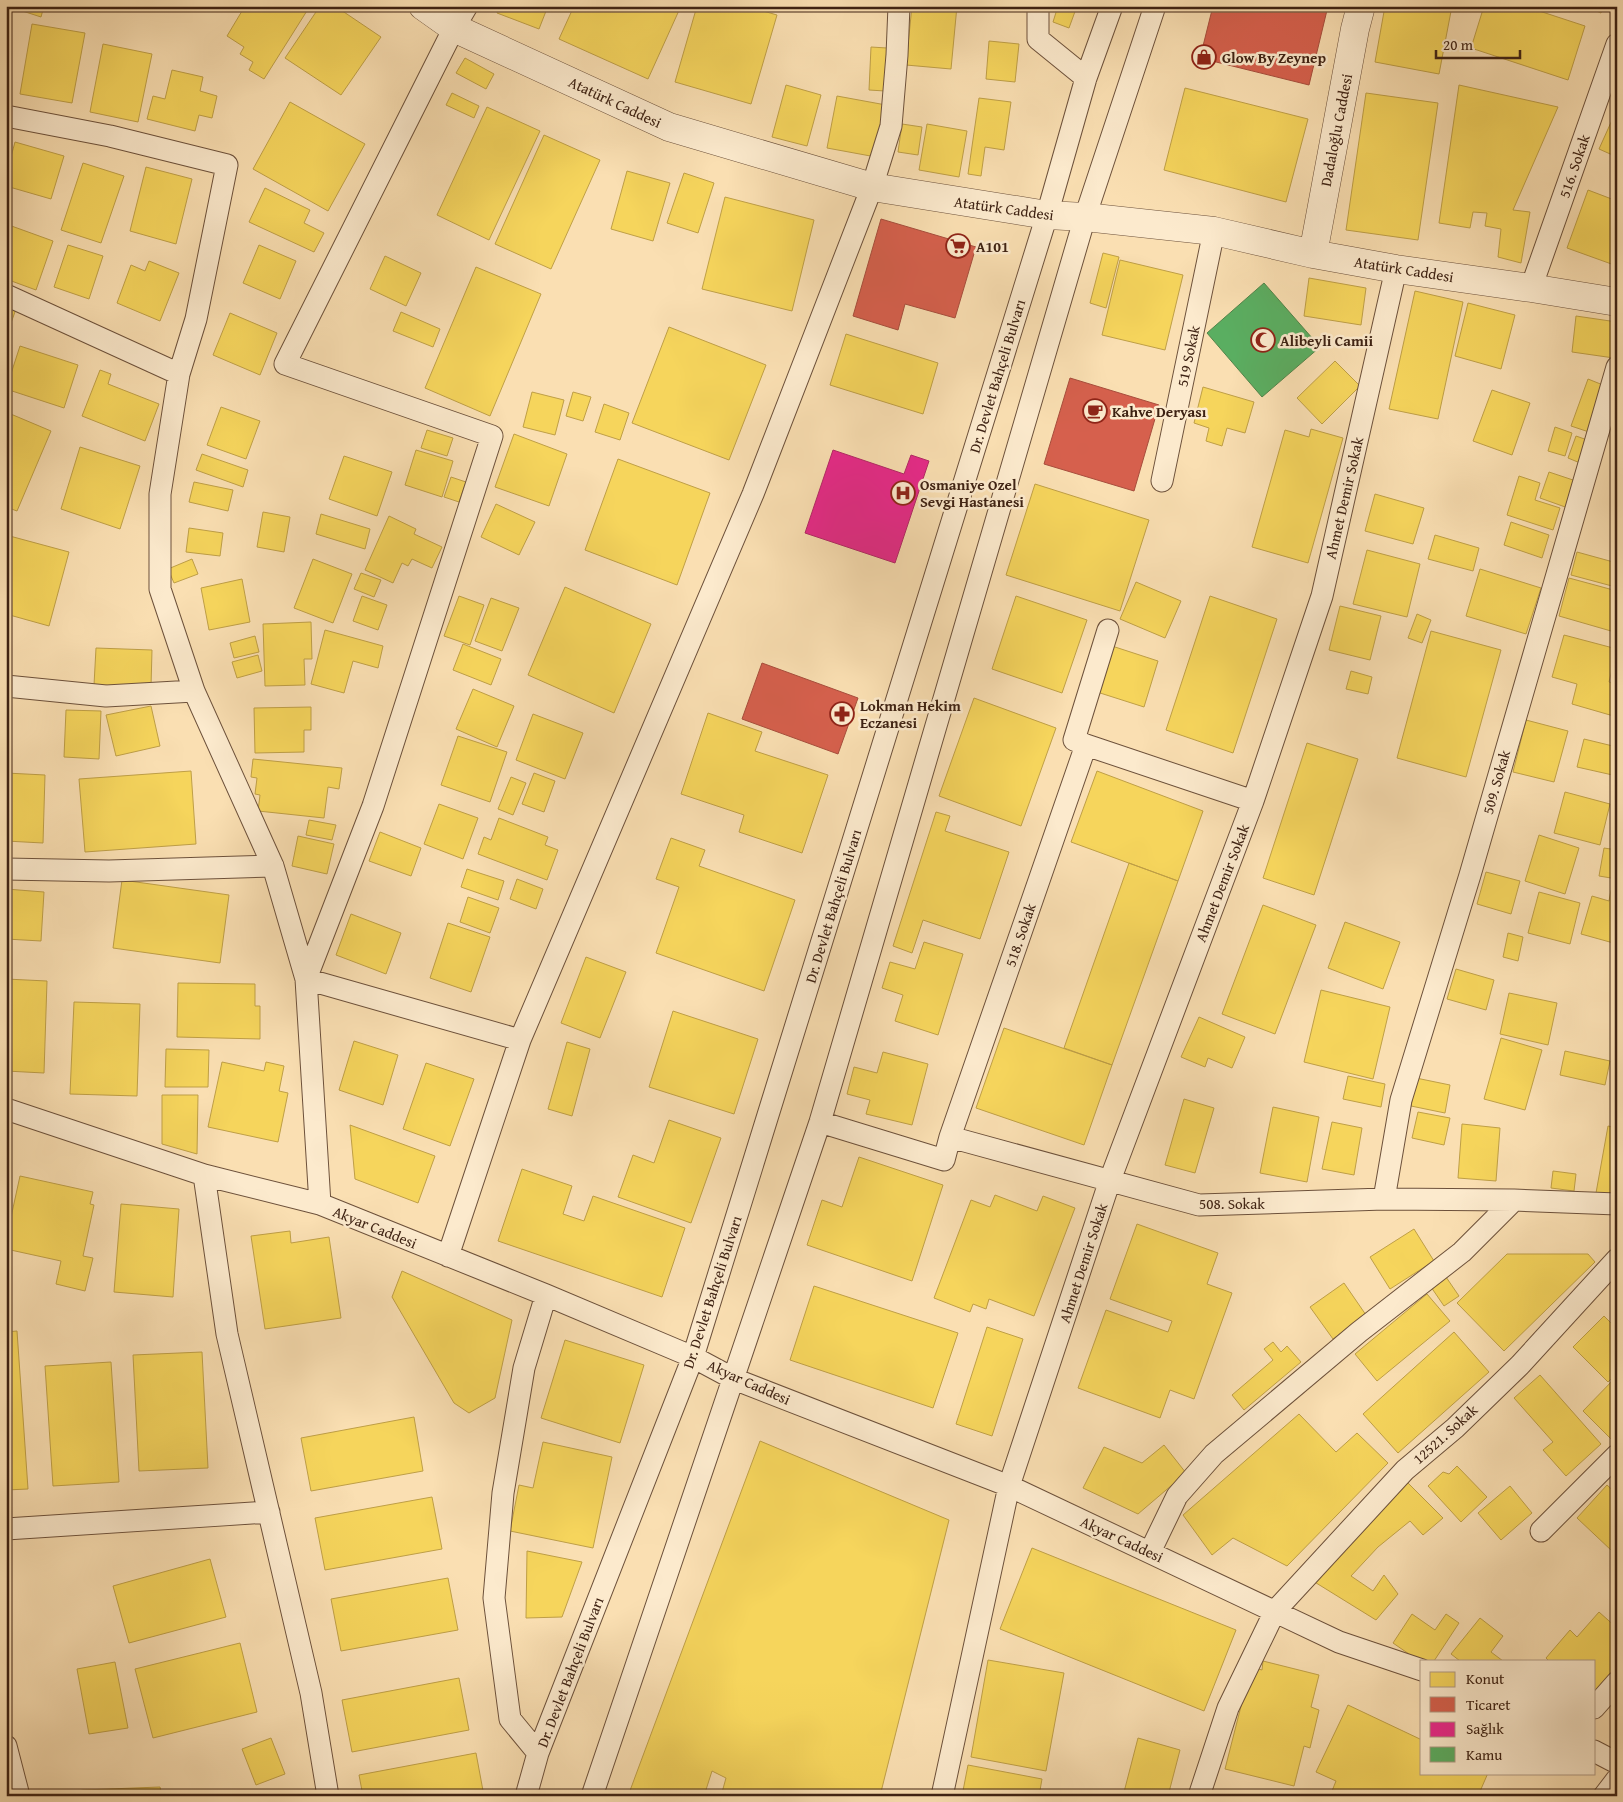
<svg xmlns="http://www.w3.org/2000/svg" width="1623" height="1802" font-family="'Gentium Book Plus',serif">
  <rect width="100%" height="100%" fill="#fadfb2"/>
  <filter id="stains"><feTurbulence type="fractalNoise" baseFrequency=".004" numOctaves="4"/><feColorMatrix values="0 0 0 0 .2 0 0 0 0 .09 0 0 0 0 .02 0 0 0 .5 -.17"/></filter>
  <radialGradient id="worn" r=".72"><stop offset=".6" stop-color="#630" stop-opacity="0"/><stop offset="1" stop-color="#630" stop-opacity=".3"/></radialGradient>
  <path fill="#f6d55c" stroke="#bf9f46" d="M7,6H44L41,17Z
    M245,6H310L264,79L249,70L253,62L240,54L244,47L227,36Z
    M320,6H335L381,37L341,95L285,58Z
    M499,6H548L539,29L497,13Z
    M574,6H681L648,79L559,39Z
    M697,6H754L753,8L777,15L751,104L675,82Z
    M912,6H957L951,69L906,65Z
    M1058,6H1077L1069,28L1053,22Z
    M1385,6H1452L1439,74L1375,62Z
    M1484,6H1524L1585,26L1568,80L1471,48Z
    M1584,6H1604L1601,13Z
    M32,24L85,33L72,103L20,94Z
    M989,41L1019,44L1015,82L986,79Z
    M103,44L152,54L138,122L90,112Z
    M871,47L887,48L885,91L869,90Z
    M465,58L494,74L486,89L456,73Z
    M172,70L203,77L200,91L217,96L212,118L199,115L195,131L147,119L153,96L165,99Z
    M786,85L821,95L807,146L772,137Z
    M1459,85L1558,107L1513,210L1530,212L1521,263L1498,257L1501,229L1485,226L1487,213L1473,212L1470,228L1439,223Z
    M1185,88L1308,119L1286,202L1164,170Z
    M452,93L479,106L474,118L446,105Z
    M1366,93L1438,103L1418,240L1346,230Z
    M837,96L886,105L876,157L827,148Z
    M979,98L1011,102L1004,150L985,147L981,176L968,174Z
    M290,102L365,144L328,211L253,169Z
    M487,107L540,131L489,240L437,215Z
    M1617,109V157L1599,149Z
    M902,124L922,127L918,155L898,152Z
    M927,124L967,131L959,177L919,170Z
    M544,135L600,160L551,269L495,244Z
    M15,142L64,156L51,199L6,186V175Z
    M83,163L124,176L101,243L61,230Z
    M146,167L192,179L176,244L130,231Z
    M627,171L670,183L653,241L611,229Z
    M684,173L714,183L698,233L667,223Z
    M265,188L310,210L304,223L324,233L314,252L249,222Z
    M1588,190L1617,201V266L1567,248Z
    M725,197L814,220L792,311L702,289Z
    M6,224L53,241L36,290L6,279Z
    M68,245L103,256L89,299L54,287Z
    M259,245L296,261L280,299L243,283Z
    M1103,253L1119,257L1106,308L1090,303Z
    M385,256L421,273L406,306L370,289Z
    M1120,260L1183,275L1165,350L1102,335Z
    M149,261L179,273L160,321L117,303L131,265L145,271Z
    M476,267L541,294L490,416L425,388Z
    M1309,278L1366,288L1361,325L1304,316Z
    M1415,291L1463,302L1438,419L1389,409Z
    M1468,303L1515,315L1501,369L1455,356Z
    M6,305L16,309L6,337Z
    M401,312L440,329L433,347L393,331Z
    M230,313L277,333L260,375L213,355Z
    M1576,316L1617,322L1614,358L1572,352Z
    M669,327L766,365L729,460L632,423Z
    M846,334L938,363L923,414L830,385Z
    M20,346L78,365L64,408L6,389Z
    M1335,361L1360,386L1322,424L1297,398Z
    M100,370L111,374L108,384L159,404L145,441L82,416Z
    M1588,379L1608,387L1592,433L1571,426Z
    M1203,387L1254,402L1245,433L1227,428L1222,446L1206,441L1209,428L1194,423Z
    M1492,390L1530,403L1512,455L1473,441Z
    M532,392L564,400L555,435L523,427Z
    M573,392L591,397L583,421L566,416Z
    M604,404L629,413L620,440L595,432Z
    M221,407L260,421L246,459L207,445Z
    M6,412L51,431L17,511L6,507Z
    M1555,427L1572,433L1565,456L1548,451Z
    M1311,429L1343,438L1308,563L1252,547L1285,430L1309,437Z
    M427,430L453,438L447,456L421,448Z
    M514,434L567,454L549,506L495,487Z
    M1576,436L1593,442L1585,465L1568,458Z
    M80,447L140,466L120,529L61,509Z
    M416,450L453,461L442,497L405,485Z
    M202,454L248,470L243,487L196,470Z
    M344,456L392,472L377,516L329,499Z
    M618,459L710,493L677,585L585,550Z
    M1549,472L1576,481L1568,508L1540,498Z
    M1519,476L1540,483L1535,500L1560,508L1553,530L1507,515Z
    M451,477L466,482L459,502L444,497Z
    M194,482L233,490L228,511L189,502Z
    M1035,484L1149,520L1120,611L1006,575Z
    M1375,494L1424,508L1413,544L1365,531Z
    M496,504L535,522L519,555L481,537Z
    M263,512L290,517L284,552L257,547Z
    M321,514L370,529L365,549L316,534Z
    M389,516L416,529L414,534L442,547L432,568L412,559L408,566L402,563L393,583L365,570Z
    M1511,522L1549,535L1542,558L1504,545Z
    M189,528L223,533L220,556L186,552Z
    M6,535L69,552L49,626L6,614Z
    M1435,535L1479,548L1473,571L1428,559Z
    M1367,550L1420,564L1407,617L1353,604Z
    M1577,552L1617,563L1612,586L1571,575Z
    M192,559L198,574L174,583L168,569Z
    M313,559L352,574L333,623L294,608Z
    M1480,569L1541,588L1526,634L1466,616Z
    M361,573L381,580L374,597L354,589Z
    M1569,578L1617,591V612L1611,631L1559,616Z
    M242,579L250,622L209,630L201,588Z
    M1136,582L1181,601L1165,638L1120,619Z
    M565,587L651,624L614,713L528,675Z
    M362,596L387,605L378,630L353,621Z
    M459,596L484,605L470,645L444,636Z
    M1016,596L1087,620L1062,693L992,669Z
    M1210,596L1277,619L1233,753L1166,730Z
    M491,598L519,608L502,651L475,641Z
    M1340,606L1381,616L1370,660L1329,650Z
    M1417,614L1431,620L1422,643L1408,638Z
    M311,622L312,659H304L305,685L265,686L263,624Z
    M6,628L11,629L6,658Z
    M325,630L383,646L378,668L353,661L344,693L311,684Z
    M1431,631L1501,650L1466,777L1397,758Z
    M1564,635L1617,649L1609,682L1617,684V717L1572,704L1577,684L1552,677Z
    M255,636L259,652L234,658L230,643Z
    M463,644L501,659L491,685L453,670Z
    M1112,646L1158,661L1144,707L1097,692Z
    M96,648L152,650L151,687L94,685Z
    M258,655L262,671L237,678L232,662Z
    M1351,671L1372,677L1368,694L1346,689Z
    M473,689L514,706L497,747L456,729Z
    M974,698L1056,728L1021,826L939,796Z
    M151,706L160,746L116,756L106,715Z
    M311,707V730H304V752L255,753L254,708Z
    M66,710L101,711L99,759L64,757Z
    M708,713L762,732L755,751L828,775L802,853L739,832L744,815L681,794Z
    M533,714L583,733L565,779L516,760Z
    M1526,720L1568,731L1554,782L1513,772Z
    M458,736L507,752L490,802L441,785Z
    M1584,739L1617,747V776L1577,767Z
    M1307,743L1358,759L1314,895L1263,878Z
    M253,759L342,768L339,789L328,787L324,818L258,811L260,795L255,794L257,778L251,777Z
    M191,771L196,844L85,852L79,779Z
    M1097,771L1203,811L1178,881L1071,842Z
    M6,773L45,775L43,843L6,841Z
    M534,773L555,781L544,812L522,804Z
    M511,777L526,783L513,815L498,809Z
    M1565,792L1610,804L1600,845L1554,833Z
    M439,804L478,818L463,859L424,844Z
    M936,812L950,816L945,831L1009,852L980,939L923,920L912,953L893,946Z
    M1617,813V837L1611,835Z
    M499,818L548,837L545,845L558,850L547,880L478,854L484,837L491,840Z
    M309,820L336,825L332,840L306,835Z
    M380,832L421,848L411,876L369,861Z
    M1539,835L1579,848L1565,894L1525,881Z
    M298,836L334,844L327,874L292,866Z
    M671,838L705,850L699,866L795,900L764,991L656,953L679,887L656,879Z
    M1604,848L1617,850V879L1599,876Z
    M1129,863L1178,881L1112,1065L1064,1048Z
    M467,869L504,881L498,900L461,887Z
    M1486,872L1520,881L1511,914L1477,904Z
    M517,879L543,889L536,909L510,899Z
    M122,880L229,895L220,963L113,948Z
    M6,889L44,892L41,941L6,939Z
    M1611,890L1617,892V944L1581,934L1592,896L1609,901Z
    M1539,892L1580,903L1570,944L1528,933Z
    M468,897L499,908L490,933L460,922Z
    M1263,905L1316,925L1275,1034L1222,1014Z
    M351,914L401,933L386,974L336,955Z
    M1345,922L1400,942L1383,989L1328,968Z
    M448,923L490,937L471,992L430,978Z
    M1508,933L1523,937L1518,961L1503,957Z
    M924,942L963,954L938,1035L895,1021L903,995L882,988L890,962L915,969Z
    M586,957L626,972L600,1038L561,1023Z
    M1456,969L1494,980L1486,1010L1447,999Z
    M6,979L47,981L44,1073L6,1071Z
    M178,983L255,984V1006H260V1039L177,1037Z
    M1321,990L1390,1007L1373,1079L1304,1062Z
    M1509,993L1557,1003L1548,1045L1500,1034Z
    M74,1002L140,1004L137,1096L70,1094Z
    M673,1011L758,1039L734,1114L649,1087Z
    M1199,1017L1245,1037L1232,1068L1208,1058L1205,1067L1181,1057Z
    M1004,1028L1112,1065L1084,1145L976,1108Z
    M1501,1038L1542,1050L1525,1110L1484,1099Z
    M354,1041L398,1055L383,1105L339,1090Z
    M567,1042L590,1049L572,1116L548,1109Z
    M166,1049L209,1050L208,1087H165Z
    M1565,1051L1610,1061L1605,1085L1560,1075Z
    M883,1052L928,1064L912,1125L866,1114L870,1100L847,1094L854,1067L877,1073Z
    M222,1062L264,1071L266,1062L284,1066L279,1091L288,1093L278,1142L208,1127Z
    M426,1063L474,1079L450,1146L403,1129Z
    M1348,1076L1385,1084L1381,1107L1343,1099Z
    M1416,1078L1450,1085L1445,1113L1411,1106Z
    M162,1095H198L197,1154L162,1144Z
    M1184,1099L1214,1108L1195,1173L1165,1165Z
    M1273,1107L1319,1117L1307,1182L1260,1173Z
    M1418,1112L1450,1118L1444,1145L1412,1138Z
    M669,1120L721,1138L691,1223L618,1197L633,1155L654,1163Z
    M1332,1122L1362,1128L1354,1175L1322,1169Z
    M1462,1124L1500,1128L1496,1181L1458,1178Z
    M350,1125L435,1156L418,1203L355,1179Z
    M1608,1126L1617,1128V1197L1596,1193Z
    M859,1157L943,1185L912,1281L807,1245L822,1200L842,1207Z
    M522,1169L572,1186L563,1214L584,1221L593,1196L685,1228L662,1297L498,1241Z
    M1553,1171L1576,1174L1574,1191L1551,1188Z
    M20,1176L93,1192L90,1204L94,1205L83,1256L93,1258L85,1291L56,1284L61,1261L6,1249V1240Z
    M995,1195L1037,1211L1043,1196L1075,1208L1034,1316L989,1299L986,1309L973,1304L970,1312L934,1298L971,1200L990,1207Z
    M121,1204L179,1209L173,1297L114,1292Z
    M1137,1224L1218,1253L1207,1284L1232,1293L1194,1399L1170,1390L1160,1418L1078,1388L1106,1310L1168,1332L1172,1321L1110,1299Z
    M1414,1229L1434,1261L1390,1289L1370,1257Z
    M290,1231L291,1243L329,1237L341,1318L265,1329L251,1236Z
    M1507,1254H1588L1595,1262L1504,1351L1457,1303Z
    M402,1271L512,1320L495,1398L469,1413L454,1403L392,1297Z
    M1446,1277L1459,1296L1444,1306L1431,1287Z
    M1344,1283L1366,1315L1333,1339L1310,1307Z
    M814,1286L958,1333L933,1408L790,1360Z
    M1427,1294L1450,1321L1377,1381L1355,1354Z
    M1604,1316L1617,1329V1373L1608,1382L1573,1347Z
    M987,1327L1023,1339L992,1436L956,1424Z
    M17,1331L28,1489L6,1490V1332Z
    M1454,1332L1489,1372L1398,1453L1363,1414Z
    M565,1340L644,1365L620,1443L541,1418Z
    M1273,1342L1281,1352L1287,1346L1301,1362L1244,1410L1232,1395L1273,1360L1264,1349Z
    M202,1352L208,1468L139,1471L133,1355Z
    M111,1362L119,1482L53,1486L45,1366Z
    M1540,1375L1601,1444L1566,1476L1543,1450L1553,1442L1514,1398Z
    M1616,1377L1617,1440L1615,1443L1583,1411Z
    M1299,1414L1336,1452L1357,1433L1388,1463L1287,1566L1233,1538L1212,1555L1183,1515Z
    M414,1417L423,1471L311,1491L301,1438Z
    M760,1441L949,1520L880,1796H721L726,1778L712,1771L704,1796H628Z
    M543,1442L612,1457L593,1548L510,1531L519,1485L533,1488Z
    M1164,1445L1186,1473L1138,1514L1083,1488L1104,1447L1142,1463Z
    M1457,1466L1487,1497L1461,1522L1428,1486L1443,1472L1449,1474Z
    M1406,1481L1443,1518L1423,1535L1410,1521L1378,1547L1351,1576L1373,1591L1384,1575L1398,1594L1376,1620L1313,1581Z
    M1607,1485L1617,1494V1546L1612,1551L1577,1518Z
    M1510,1486L1532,1513L1501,1540L1478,1513Z
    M432,1497L442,1549L325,1570L315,1518Z
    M1032,1548L1236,1630L1204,1711L1000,1629Z
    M527,1551L582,1562L562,1617L526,1618Z
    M210,1559L226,1617L129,1643L113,1586Z
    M448,1578L458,1630L341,1651L331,1599Z
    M1599,1612L1617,1628V1666L1594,1693V1661H1549L1546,1658L1570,1630L1577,1637Z
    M1412,1614L1435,1630L1446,1614L1459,1623L1434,1661H1422V1663L1393,1643Z
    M1480,1618L1503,1636L1491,1652L1503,1661H1460L1451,1654Z
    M240,1643L257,1712L153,1738L135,1669Z
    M988,1660L1064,1673L1046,1771L971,1757Z
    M1263,1661L1319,1675L1311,1707L1319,1710L1310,1748L1304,1746L1294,1786L1225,1769L1251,1667L1262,1670Z
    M115,1662L128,1728L89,1734L77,1669Z
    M459,1678L469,1730L352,1752L342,1700Z
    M1348,1705L1422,1740V1773H1488L1478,1796H1330L1336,1781L1316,1772Z
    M271,1738L285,1774L256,1785L242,1749Z
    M1138,1738L1180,1750L1168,1796H1123Z
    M476,1753L484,1796H363L359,1775Z
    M968,1765L1042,1779L1039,1796H962Z
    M160,1787L162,1796H53L83,1790Z
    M1209,1790L1235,1796H1208Z"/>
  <path fill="#d6604d" stroke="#a84d3c" d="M1213,6H1328L1309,85L1200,58Z
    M881,219L976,247L955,318L905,304L898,330L853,316Z
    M1070,378L1159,405L1134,491L1044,464Z
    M762,663L858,698L838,754L742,719Z"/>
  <path fill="#e7298a" stroke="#b42766" d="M833,450L904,474L911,455L929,461L895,563L805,533Z"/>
  <path fill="#5aae61" stroke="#52844a" d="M1264,283L1320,347L1262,397L1207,333Z"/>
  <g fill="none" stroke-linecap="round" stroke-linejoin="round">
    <g stroke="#6d513b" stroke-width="23">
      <path id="minor" d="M467,6L454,28L285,364L492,436L373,806L306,979L520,1040
        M1038,6V39L1086,78
        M6,116L110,136L227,165L196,319L179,374L160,494V589L194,691L273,866L306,979L320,1204
        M1531,288L1617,44
        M6,295L179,374
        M1162,481L1214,231
        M6,686L106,696L194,691
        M1086,745L1253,801
        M6,869L109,871L273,866
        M6,1109L204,1175L320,1204L546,1295L693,1357L734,1379L1009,1486L1339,1642L1422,1670
        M820,1122L944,1160L950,1137L1199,1205L1384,1199L1514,1200L1617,1204
        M950,1137L1086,745L1074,740L1108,630
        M204,1175L227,1334L311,1693L328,1796
        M1384,1199L1401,1100L1470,875L1617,367
        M448,1256L520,1040L753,494L872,187L891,126L897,55L899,6
        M6,1529L269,1512
        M1541,1531L1617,1455
        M1150,1552L1177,1496L1214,1454L1359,1332L1462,1252L1514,1200
        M1594,1708L1617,1682
        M6,1746L19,1796
        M1594,1751L1617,1763
        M538,1753L510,1719L494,1598L503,1493L524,1368L546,1295
        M526,1796L538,1753L693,1357L1047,215L1086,78L1112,6
        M592,1796L820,1122L1085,217L1155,6
        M942,1796L1009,1486L1110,1180L1253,801L1322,596L1396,269
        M1199,1796L1228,1708L1275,1611L1405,1470L1455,1428L1520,1365L1617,1259
        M1604,1796L1617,1779"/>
    </g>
    <g stroke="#6d513b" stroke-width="29">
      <path id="tertiary" d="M423,6L454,28L669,127L872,187L1047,215L1085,217L1214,231L1313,254L1396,269L1531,288L1617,302
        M1313,254L1355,29L1361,6"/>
    </g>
    <use href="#minor" stroke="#fceacd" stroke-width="21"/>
    <use href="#tertiary" stroke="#fceacd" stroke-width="28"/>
  </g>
  <defs>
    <g id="shop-ring" transform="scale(1.25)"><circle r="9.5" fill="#fceacd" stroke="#8f2418" stroke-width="1.5"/><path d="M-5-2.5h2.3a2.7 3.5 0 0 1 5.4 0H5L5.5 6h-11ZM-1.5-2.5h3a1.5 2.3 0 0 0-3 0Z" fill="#8f2418"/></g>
    <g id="supermarket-ring" transform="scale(1.25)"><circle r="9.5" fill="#fceacd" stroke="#8f2418" stroke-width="1.5"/><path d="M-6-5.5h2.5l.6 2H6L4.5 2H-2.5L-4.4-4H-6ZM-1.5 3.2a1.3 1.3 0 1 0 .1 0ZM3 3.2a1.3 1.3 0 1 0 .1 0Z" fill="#8f2418"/></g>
    <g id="mosque-ring" transform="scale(1.25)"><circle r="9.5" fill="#fceacd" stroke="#8f2418" stroke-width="1.5"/><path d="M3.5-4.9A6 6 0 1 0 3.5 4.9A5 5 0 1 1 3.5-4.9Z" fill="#8f2418"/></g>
    <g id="cafe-ring" transform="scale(1.25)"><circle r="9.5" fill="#fceacd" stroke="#8f2418" stroke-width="1.5"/><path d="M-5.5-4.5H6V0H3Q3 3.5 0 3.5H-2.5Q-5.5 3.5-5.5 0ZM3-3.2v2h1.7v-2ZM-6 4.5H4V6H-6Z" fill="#8f2418"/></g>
    <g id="hospital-ring" transform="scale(1.25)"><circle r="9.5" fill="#fceacd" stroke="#8f2418" stroke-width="1.5"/><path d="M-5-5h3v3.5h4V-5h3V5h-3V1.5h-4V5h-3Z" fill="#8f2418"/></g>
    <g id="pharmacy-ring" transform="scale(1.25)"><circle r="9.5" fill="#fceacd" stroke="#8f2418" stroke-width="1.5"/><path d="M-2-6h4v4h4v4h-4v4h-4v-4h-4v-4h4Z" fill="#8f2418"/></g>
  </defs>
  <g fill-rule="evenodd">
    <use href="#shop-ring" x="1204" y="57"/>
    <use href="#supermarket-ring" x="958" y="246"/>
    <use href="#mosque-ring" x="1263" y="340"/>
    <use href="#cafe-ring" x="1095" y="411"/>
    <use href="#hospital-ring" x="903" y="493"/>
    <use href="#pharmacy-ring" x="842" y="714"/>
  </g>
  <g text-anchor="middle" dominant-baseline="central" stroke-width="5" stroke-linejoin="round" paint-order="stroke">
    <g font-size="15" font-weight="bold" fill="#3e2213" stroke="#fceacd" text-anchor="start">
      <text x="1222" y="57">Glow By Zeynep</text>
      <text x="976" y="246">A101</text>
      <text x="1280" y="340">Alibeyli Camii</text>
      <text x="1112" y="411">Kahve Deryası</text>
      <text x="920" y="484">Osmaniye Ozel<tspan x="920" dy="17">Sevgi Hastanesi</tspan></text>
      <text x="860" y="705">Lokman Hekim<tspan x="860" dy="17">Eczanesi</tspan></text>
    </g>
    <g font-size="15" fill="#3e2213" stroke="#fceacd">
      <text transform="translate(615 102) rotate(25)">Atatürk Caddesi</text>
      <text transform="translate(1336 130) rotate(-79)">Dadaloğlu Caddesi</text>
      <text transform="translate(1574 166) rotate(-71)">516. Sokak</text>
      <text transform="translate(1004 208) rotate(8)">Atatürk Caddesi</text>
      <text transform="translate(1404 269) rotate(9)">Atatürk Caddesi</text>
      <text transform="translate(1188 356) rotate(-78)">519 Sokak</text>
      <text transform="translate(997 376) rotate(-73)">Dr. Devlet Bahçeli Bulvarı</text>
      <text transform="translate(1344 498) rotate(-77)">Ahmet Demir Sokak</text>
      <text transform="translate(1496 782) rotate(-74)">509. Sokak</text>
      <text transform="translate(1222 883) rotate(-69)">Ahmet Demir Sokak</text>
      <text transform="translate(833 906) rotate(-73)">Dr. Devlet Bahçeli Bulvarı</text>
      <text transform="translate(1020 935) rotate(-71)">518. Sokak</text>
      <text x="1232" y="1203">508. Sokak</text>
      <text transform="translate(375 1227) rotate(22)">Akyar Caddesi</text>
      <text transform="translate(1083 1263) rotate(-72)">Ahmet Demir Sokak</text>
      <text transform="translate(712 1292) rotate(-72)">Dr. Devlet Bahçeli Bulvarı</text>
      <text transform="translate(749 1382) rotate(24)">Akyar Caddesi</text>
      <text transform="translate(1445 1434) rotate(-42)">12521. Sokak</text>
      <text transform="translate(1122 1539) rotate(25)">Akyar Caddesi</text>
      <text transform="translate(570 1672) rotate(-69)">Dr. Devlet Bahçeli Bulvarı</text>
    </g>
  </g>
  <rect width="1623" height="1802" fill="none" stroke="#fadfb2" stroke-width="25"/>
  <rect x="8" y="8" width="1608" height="1787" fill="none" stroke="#3e2213" stroke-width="2.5"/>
  <rect x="12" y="12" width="1598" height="1777" fill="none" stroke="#3e2213"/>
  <rect x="1420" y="1660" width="175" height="115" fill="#fceacd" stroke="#b09a83"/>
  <rect x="1430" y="1672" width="25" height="15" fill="#f6d55c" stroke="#b09a83"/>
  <text x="1466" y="1684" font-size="15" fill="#3e2213">Konut</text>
  <rect x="1430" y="1697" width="25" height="15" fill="#d6604d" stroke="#b09a83"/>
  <text x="1466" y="1710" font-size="15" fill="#3e2213">Ticaret</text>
  <rect x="1430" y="1722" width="25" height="15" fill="#e7298a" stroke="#b09a83"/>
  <text x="1466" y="1734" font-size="15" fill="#3e2213">Sağlık</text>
  <rect x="1430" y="1747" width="25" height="15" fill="#5aae61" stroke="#b09a83"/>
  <text x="1466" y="1760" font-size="15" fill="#3e2213">Kamu</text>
  <path d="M1436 50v8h84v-8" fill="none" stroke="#3e2213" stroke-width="2.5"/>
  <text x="1443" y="50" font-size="15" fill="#3e2213" stroke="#fceacd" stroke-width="4" paint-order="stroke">20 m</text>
  <rect width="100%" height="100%" filter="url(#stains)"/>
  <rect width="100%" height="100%" fill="url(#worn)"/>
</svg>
